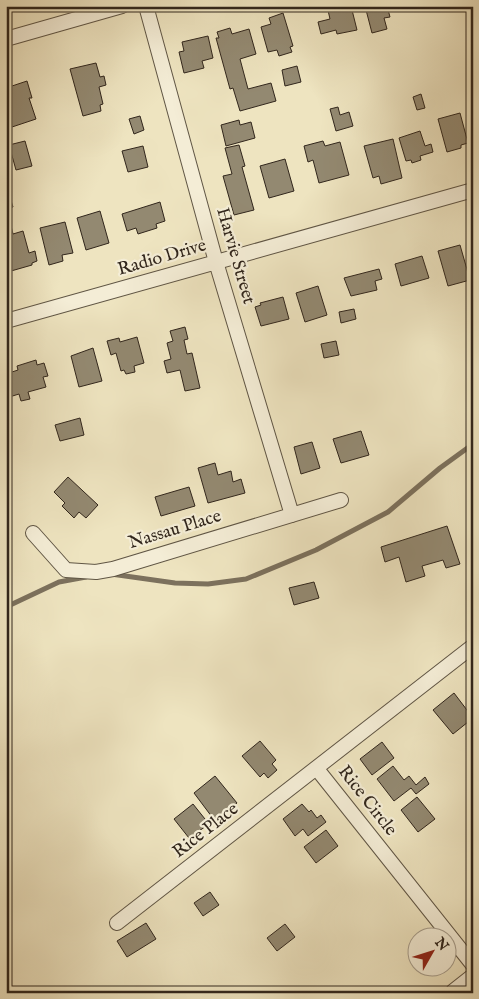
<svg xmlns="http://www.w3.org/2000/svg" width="479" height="999" font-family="'IM FELL English',serif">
  <rect width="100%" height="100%" fill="#eee4c0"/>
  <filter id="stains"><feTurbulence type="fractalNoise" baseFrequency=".004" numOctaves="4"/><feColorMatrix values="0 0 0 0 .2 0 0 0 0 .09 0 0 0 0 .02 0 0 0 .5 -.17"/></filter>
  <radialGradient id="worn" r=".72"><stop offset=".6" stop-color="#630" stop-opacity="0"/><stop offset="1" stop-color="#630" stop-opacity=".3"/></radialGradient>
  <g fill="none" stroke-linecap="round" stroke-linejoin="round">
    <path stroke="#7c715d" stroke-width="5" d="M111,574L175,583L208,584L246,579L316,550L388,512L440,468L473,444
      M6,607L59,582L86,577"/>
  </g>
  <path fill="#938971" stroke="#31261c" d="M327,6H351L357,30L337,34L336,30L321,34L318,22L330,19Z
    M365,6H387L390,17L384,18L387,29L372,33Z
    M283,13L293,46L290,47L292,52L279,56L277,50L268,52L261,27L271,24L269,18Z
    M230,28L232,34L249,29L256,54L240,59L248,89L271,83L276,101L240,111L233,88L230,89L216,38H219L217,32Z
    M208,36L213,58L202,61L204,68L184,73L179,52L184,51L182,42Z
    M96,63L100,77L104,76L106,85L99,87L103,104L100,105L101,111L83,116L70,69Z
    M297,66L301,82L285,86L282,70Z
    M27,81L32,98H29L36,119L12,127L8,114L6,115V88Z
    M421,94L425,108L417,110L413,97Z
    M338,107L340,115L349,112L353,126L336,131L330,109Z
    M460,113L468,143L461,145V148L447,152L438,119Z
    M140,116L144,130L134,134L129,119Z
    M239,120L240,125L251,122L255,138L226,146L221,125Z
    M420,131L425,146L431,144L433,152L420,156L421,160L412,163L411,160L406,161L399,138Z
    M393,139L402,178L381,184L379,176L373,178L364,146Z
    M25,141L32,166L16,170L9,145Z
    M323,141L325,146L340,142L349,175L319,183L313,160L308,162L304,146Z
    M239,145L245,166L242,167L254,210L234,215L223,176L232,174L225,148Z
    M143,146L148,167L128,172L122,151Z
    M285,159L294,191L269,198L260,166Z
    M6,194H9L13,207L6,209Z
    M160,202L165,221L156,224L157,228L138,234L136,228L127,231L122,214Z
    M100,211L109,243L86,250L77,218Z
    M65,222L73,253L62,255L63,261L49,265L40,228Z
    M11,226L13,234L23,231L29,253L35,251L37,261L32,263V265L11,271L6,256V227Z
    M460,245L470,280L448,286L438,251Z
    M422,256L429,278L401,286L395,264Z
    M379,269L382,279L375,281L377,290L351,296L344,278Z
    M318,286L327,315L305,322L296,293Z
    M283,297L289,319L261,326L255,307L261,305L260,303Z
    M354,309L356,319L341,323L339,312Z
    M185,327L188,339L184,340L187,354L192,353L200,388L185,391L180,370L167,373L164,361L171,359L167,343L173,341L170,331Z
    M137,337L144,363L134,366L135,372L126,374L124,370L121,371L116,353L111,355L107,341L119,338L120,342Z
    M336,341L339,355L324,358L321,344Z
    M93,348L102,381L79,387L71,356Z
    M36,360L37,365L44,363L48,376L43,377L46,387L28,392L30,399L21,401L19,394L6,398V374L18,370L17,366Z
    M80,418L84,435L60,441L55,425Z
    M361,431L369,455L341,463L333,439Z
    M312,442L320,468L301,474L294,447Z
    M215,463L218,475L231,471L233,482L241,479L245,493L208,503L198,468Z
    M68,477L98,505L86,518L79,512L74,518L62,506L65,503L54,492Z
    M189,487L195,506L161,516L155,497Z
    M447,526L460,564L446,568L443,560L422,566L425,576L406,582L399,557L385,562L381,547Z
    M314,582L319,598L294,605L289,588Z
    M454,693L473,718L453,734L433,710Z
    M260,741L276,760L272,764L277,770L268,778L264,773L260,777L242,756Z
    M382,742L394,758L372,775L360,759Z
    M393,766L404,780L409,776L416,785L425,777L429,784L416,794L411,788L394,801L377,779Z
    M215,776L237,803L215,821L194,793Z
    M417,797L435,819L418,832L401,810Z
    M193,804L209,824L189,838L174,819Z
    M302,804L309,812L311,810L317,818L321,815L326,822L308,836L303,829L295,836L283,819Z
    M326,830L338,846L316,863L304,847Z
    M210,892L219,905L203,916L194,903Z
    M146,923L156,939L127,957L117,941Z
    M285,924L295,937L277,951L267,938Z"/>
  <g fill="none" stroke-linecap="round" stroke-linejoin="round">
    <g stroke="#605645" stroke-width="16">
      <path id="minor" d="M146,6L216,262L292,515
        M6,39L122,6
        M6,321L473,190
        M33,533L66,570L96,572L113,569L341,500
        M317,769L473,965
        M117,923L473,646"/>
    </g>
    <g stroke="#605645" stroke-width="20">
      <path id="tertiary" d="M454,993L473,978"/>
    </g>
    <use href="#minor" stroke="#f4edd6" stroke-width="14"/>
    <use href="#tertiary" stroke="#f4edd6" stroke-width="18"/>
  </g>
  <g text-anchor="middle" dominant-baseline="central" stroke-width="4.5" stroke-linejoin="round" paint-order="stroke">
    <g font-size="18" fill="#31261c" stroke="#f4edd6">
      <text transform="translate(235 256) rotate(74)">Harvie Street</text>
      <text transform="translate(162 258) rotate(-16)">Radio Drive</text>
      <text transform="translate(175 530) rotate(-17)">Nassau Place</text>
      <text transform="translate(367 801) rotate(52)">Rice Circle</text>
      <text transform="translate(206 831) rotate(-38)">Rice Place</text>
    </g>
  </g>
  <rect width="479" height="999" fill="none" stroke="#eee4c0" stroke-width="25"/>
  <rect x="8" y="8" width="464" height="984" fill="none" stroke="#31261c" stroke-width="2.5"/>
  <rect x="12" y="12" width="454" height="974" fill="none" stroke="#31261c"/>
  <g transform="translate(432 952) rotate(51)"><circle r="24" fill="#f4edd6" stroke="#a69d8c"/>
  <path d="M0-4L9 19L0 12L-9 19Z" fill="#8f2418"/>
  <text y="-8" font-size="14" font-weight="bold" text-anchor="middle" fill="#31261c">N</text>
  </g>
  <rect width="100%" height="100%" filter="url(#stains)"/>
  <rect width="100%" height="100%" fill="url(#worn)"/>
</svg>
